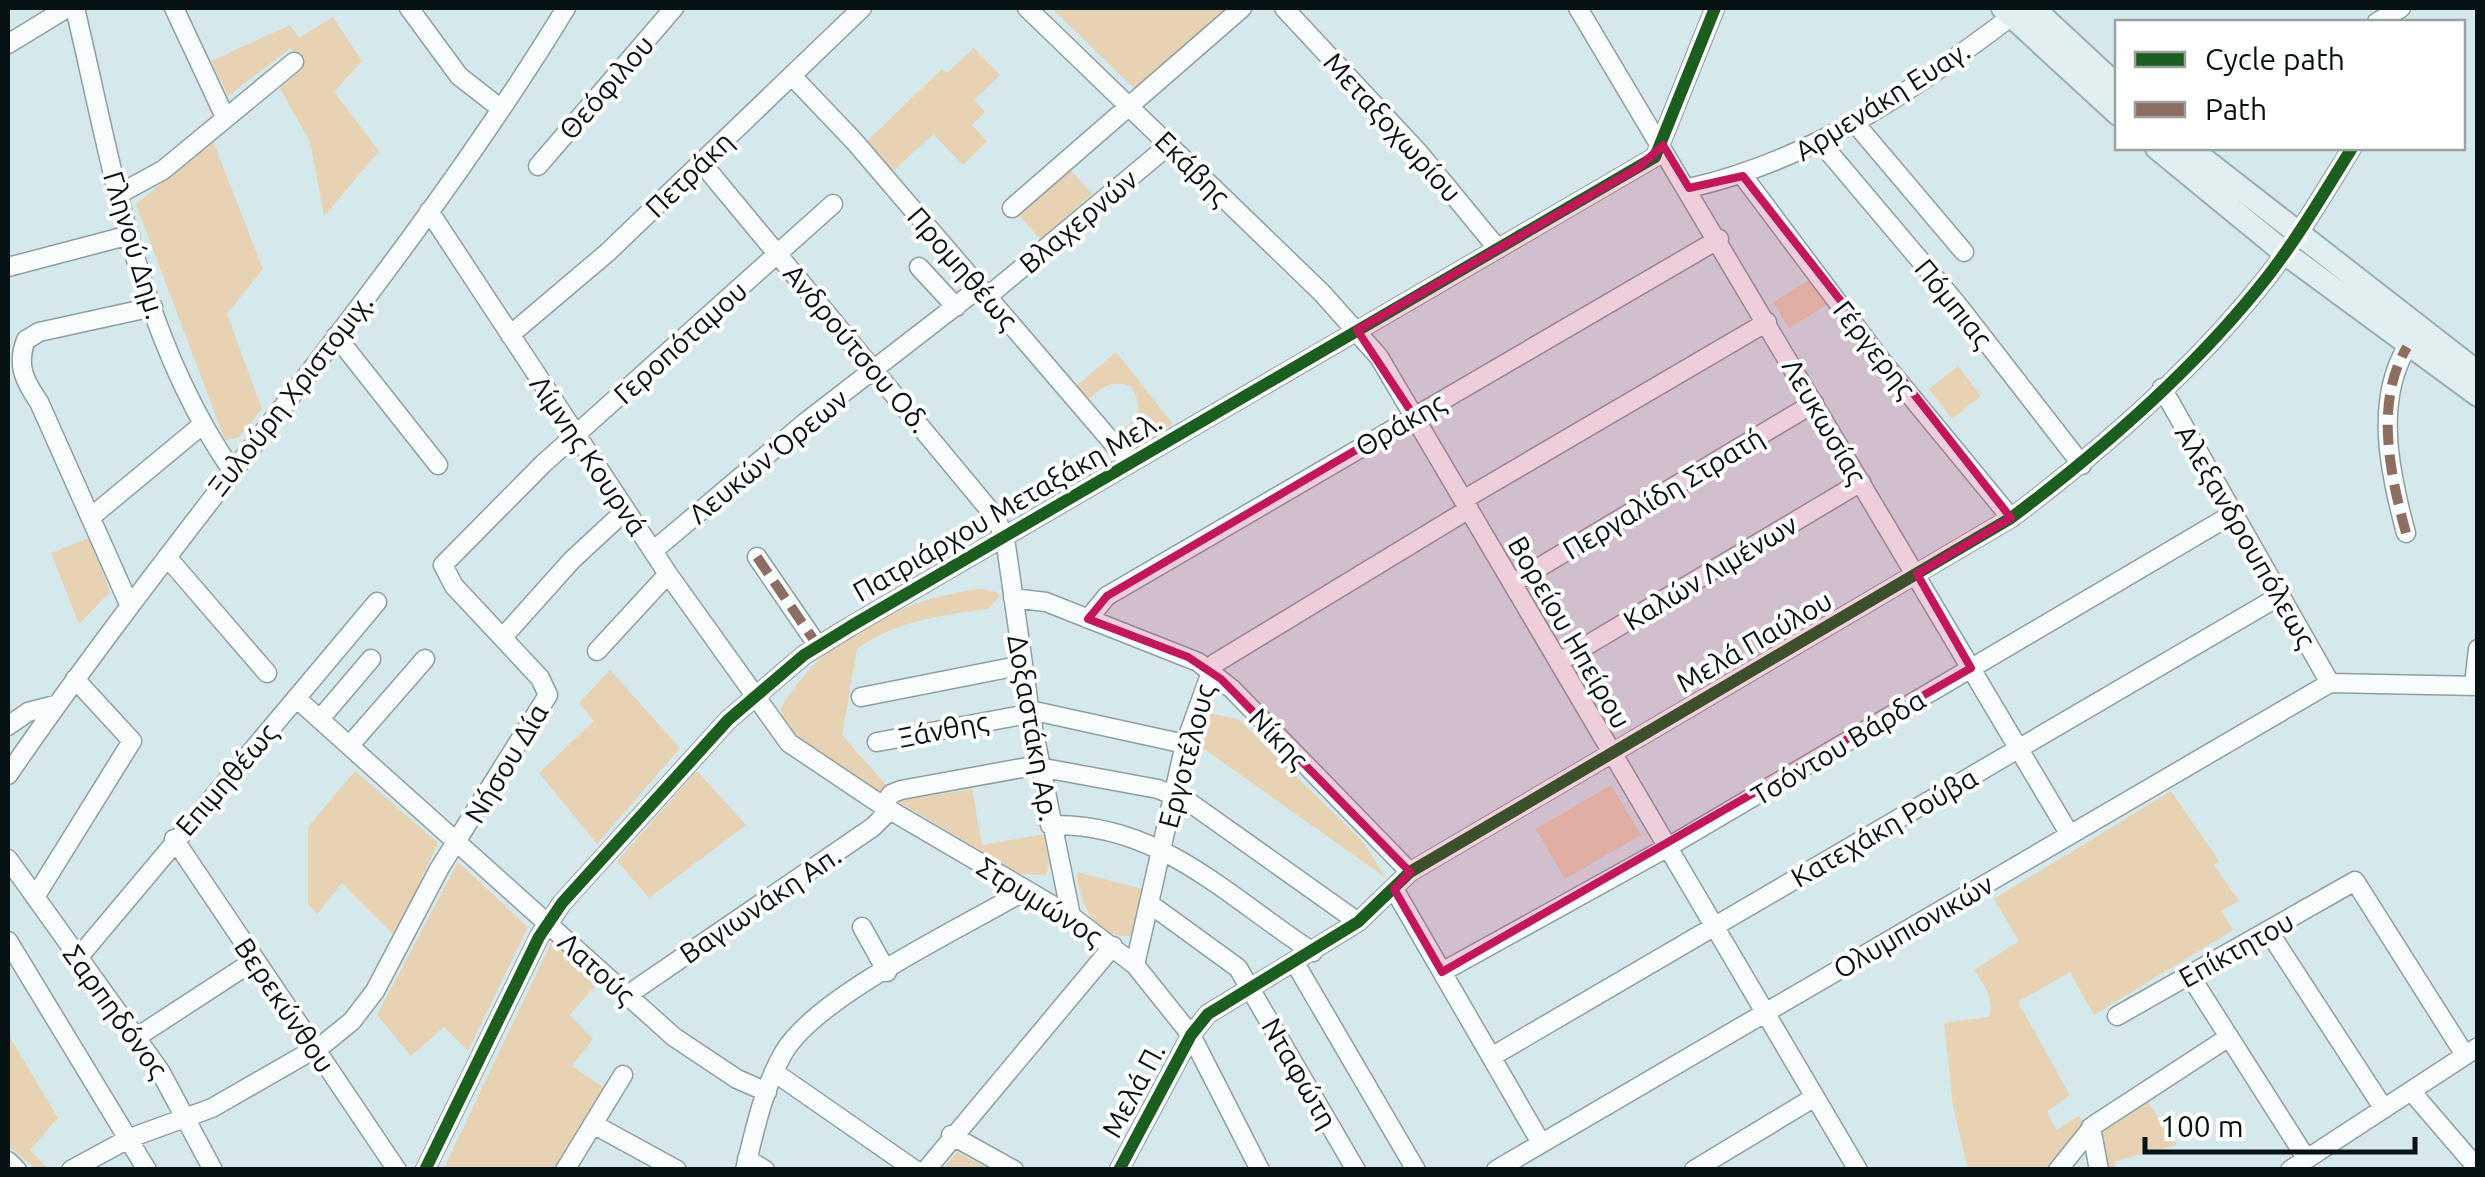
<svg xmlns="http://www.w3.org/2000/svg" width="2485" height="1177" font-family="Ubuntu,sans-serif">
  <rect width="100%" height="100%" fill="#d5e9ec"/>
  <path fill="#e7d2b3" d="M1051,8H1226L1136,90Z
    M333,17L362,61L334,92L379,151L324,216L310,142L280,88L305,67L291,48L228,96L211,61L290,25L299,38Z
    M974,48L1000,75L974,100L985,112L972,125L987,141L963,165L933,134L890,174L863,145L942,69L947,73Z
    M213,141L263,269L227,314L262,409L238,438L225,440L136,204Z
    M1067,166L1092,194L1041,240L1016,212Z
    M1813,278L1828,304L1789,328L1773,302Z
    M1116,352L1173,424L1130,450L1114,432C1138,424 1144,410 1132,387C1113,378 1100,388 1086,402L1075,387Z
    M1958,366L1981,396L1952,419L1929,389Z
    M91,537L110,592L79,624L51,553Z
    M980,589L996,592L1000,596L988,609C945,614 892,622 857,649L842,735L888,787L882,794L794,740L784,727L781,708C821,638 901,599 980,589Z
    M610,670L680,748L597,844L539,773L594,721L579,703Z
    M1208,713L1238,719L1363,842L1386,878L1193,741L1200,719Z
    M355,771L438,843L395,936L342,883L317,914L308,904V827Z
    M697,771L746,825L649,898L617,861Z
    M1611,785L1641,835L1565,879L1536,829Z
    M972,789L982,845L1045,834L1049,864L1046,875L1020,874L897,801Z
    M2171,791L2219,861L2214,865L2239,901L2221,911L2233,930L2094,1015L2070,972L2018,1002L2070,1095L2047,1112L2056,1130L2079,1116L2084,1122L2047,1169H1968L1953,1106L1944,1023L1989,1017C1995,999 1984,986 1974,970L2019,941L1994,899Z
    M458,862L528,927L468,1051L444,1027L411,1056L377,1015Z
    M1077,872L1147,890L1130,936C1094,938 1079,902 1077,872Z
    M553,939L600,980L570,1015L593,1039L572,1066L604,1088L553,1169L443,1170Z
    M8,1034L58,1118L30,1150L48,1169H36L8,1146Z
    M2146,1099L2177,1145L2115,1161L2116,1169H2104L2101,1126Z
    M957,1152L989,1169H943Z"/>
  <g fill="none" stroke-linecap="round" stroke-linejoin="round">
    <g stroke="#8f9ea0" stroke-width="21">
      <path id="minor" d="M75,8C112,164 138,334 231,469
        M174,8L225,117
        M409,8L459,76L500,108
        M1027,8L1322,293L1379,357L1858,1170
        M1284,8L1419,153L1498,249
        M1578,8L2070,835
        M2377,22L2401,8
        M8,44L67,8
        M792,76L854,141L1130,463
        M1854,122L1964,252
        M1822,144L1957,304L2082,465
        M701,162L997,519L1006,545L1030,713L1071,916
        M538,166L674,8
        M1743,176L1881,360L2011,518
        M1689,188C1810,161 1913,91 2012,16
        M119,194L163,170L294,62
        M1012,208L1242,8
        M429,211L668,574L789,743L883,806L1071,916L1135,965L1191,1035L1260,1170
        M8,267L130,235
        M919,267L956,307
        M987,297L1169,145
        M510,335L607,253L862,8
        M336,336L438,465
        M2162,388L2330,683
        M1463,500L1767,322
        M91,517L202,425
        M2406,533C2390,474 2374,402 2407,347
        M653,551L807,421L979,288
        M167,557L267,673
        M757,557L818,646
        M1513,583L1814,403
        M1013,598L1046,602L1198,662L1232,689L1410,872
        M129,604L39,402C25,382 16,365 26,340L39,332L153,307
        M1088,619L1107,596L1719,239
        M503,637L572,560L626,510
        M597,651L668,574
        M1559,662L1861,482
        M2330,683L2478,686
        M2474,685L2478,649
        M861,697L1023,665
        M296,698L674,1037L737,1079L767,1092
        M320,719L371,659
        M8,726L28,712L55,705
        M877,742L1039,712L1185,744
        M350,745L425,659
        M8,775C186,515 402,277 566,8
        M883,806L891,794L901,790L1033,766L1158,789L1189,802L1358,922
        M1050,825C1159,822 1228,897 1313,952
        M174,839L397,1170
        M8,859L160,1071L213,1170
        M1394,889L1541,1143
        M35,897L132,741L75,679
        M1150,904L1238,968L1356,1170
        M862,927L887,972
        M2269,932L2384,1109
        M8,941L147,1170
        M78,958L377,602
        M1295,963L1416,1170
        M1135,965L1185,744L1214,664L1469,509
        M1442,972L1668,847L2231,515
        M2189,974L2306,1158
        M626,996L873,827L890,810
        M2117,1016L2355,881L2465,1055
        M137,1037L255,960
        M1491,1057L2278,597
        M774,1072L915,1170
        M2411,1091L2478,1169
        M593,1124L677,1170
        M2091,1127L2099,1170
        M951,1135L1014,1170
        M747,1159L765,1170
        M8,1161L17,1170
        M71,1170L130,1138L212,1108L325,1043L352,1021L375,991L439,869L548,695L540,678L454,586L443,565L543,464L833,204
        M425,1170L539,937L562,903L728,720L804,655L851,626L1655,157L1715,8
        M565,1170L623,1075
        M745,1170C754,1132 764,1086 784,1052C818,995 964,927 1026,890
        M926,1170L1113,946
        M1119,1170L1191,1035L1208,1014L1358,922L1410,872L2011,518C2104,448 2196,368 2268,276C2299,236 2325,191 2352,148
        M1496,1170L2330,683
        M1694,1170L1815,1097
        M2058,1170L2094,1125L2229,1037
        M2290,1170L2478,1047"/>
    </g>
    <g stroke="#96b0b3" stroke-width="26">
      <path id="major" d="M2003,8L2118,114
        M2033,8L2118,87
        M2157,148L2285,253L2478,395
        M2189,148L2478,373"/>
    </g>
    <use href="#minor" stroke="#f9fcfc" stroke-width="18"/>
    <use href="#major" stroke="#e2eff0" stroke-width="22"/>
    <path stroke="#8d6e63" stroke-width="10" stroke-dasharray="20 10" stroke-linecap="butt" d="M2406,533C2390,474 2374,402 2407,347
      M757,557L818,646"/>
    <g stroke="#fff" stroke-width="19">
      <path id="cycleway" d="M425,1170L539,937L562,903L728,720L804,655L851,626L1655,157L1715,8
        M1119,1170L1191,1035L1208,1014L1358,922L1410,872L2011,518C2104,448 2196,368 2268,276C2299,236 2325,191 2352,148"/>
    </g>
    <use href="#cycleway" stroke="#1b5e20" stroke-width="12"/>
  </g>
  <path fill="#c2185b" fill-opacity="0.2" stroke="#c2185b" stroke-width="8" stroke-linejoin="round" d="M1663,145L1689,188L1743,176L2011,518L1917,574L1971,668L1442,972L1394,889L1410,872L1221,679L1188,657L1088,619L1107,596L1414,416L1357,330L1639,167Z"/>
  <g text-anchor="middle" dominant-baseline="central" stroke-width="8" stroke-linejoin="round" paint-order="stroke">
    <g font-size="28" fill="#061214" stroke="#fff">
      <text transform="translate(606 87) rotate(-49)">Θεόφιλου</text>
      <text transform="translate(1882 100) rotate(-32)">Αρμενάκη Ευαγ.</text>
      <text transform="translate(1393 127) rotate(48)">Μεταξοχωρίου</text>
      <text transform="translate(1193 168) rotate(45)">Εκάβης</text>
      <text transform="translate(689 174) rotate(-44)">Πετράκη</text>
      <text transform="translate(1078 221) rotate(-40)">Βλαχερνών</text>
      <text transform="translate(135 245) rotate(73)">Γληνού Δημ.</text>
      <text transform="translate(963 268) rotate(49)">Προμηθέως</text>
      <text transform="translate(1954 303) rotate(51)">Πόμπιας</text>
      <text transform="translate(680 342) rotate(-42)">Γεροπόταμου</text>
      <text transform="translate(857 348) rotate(50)">Ανδρούτσου Οδ.</text>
      <text transform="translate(1875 349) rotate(52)">Γέργερης</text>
      <text transform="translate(290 394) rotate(-52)">Ξυλούρη Χριστομιχ.</text>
      <text transform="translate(1825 421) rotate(60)">Λευκωσίας</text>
      <text transform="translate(1400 424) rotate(-30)">Θράκης</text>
      <text transform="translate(589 455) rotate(56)">Λίμνης Κουρνά</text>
      <text transform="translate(768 456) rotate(-39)">Λευκών Όρεων</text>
      <text transform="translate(1663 493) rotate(-31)">Περγαλίδη Στρατή</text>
      <text transform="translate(1007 506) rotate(-30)">Πατριάρχου Μεταξάκη Μελ.</text>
      <text transform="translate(2246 536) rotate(60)">Αλεξανδρουπόλεως</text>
      <text transform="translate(1710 572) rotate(-31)">Καλών Λιμένων</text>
      <text transform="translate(1570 632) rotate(60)">Βορείου Ηπείρου</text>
      <text transform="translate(1754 641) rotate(-30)">Μελά Παύλου</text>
      <text transform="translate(1034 728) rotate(80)">Δοξαστάκη Αρ.</text>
      <text transform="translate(943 729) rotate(-11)">Ξάνθης</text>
      <text transform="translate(1279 738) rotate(46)">Νίκης</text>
      <text transform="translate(1838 747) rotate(-31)">Τσόντου Βάρδα</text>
      <text transform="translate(1186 756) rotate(-75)">Εργοτέλους</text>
      <text transform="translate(506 763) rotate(-59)">Νήσου Δία</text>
      <text transform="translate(226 779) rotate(-49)">Επιμηθέως</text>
      <text transform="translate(1884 827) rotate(-30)">Κατεχάκη Ρούβα</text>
      <text transform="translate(1040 901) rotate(32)">Στρυμώνος</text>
      <text transform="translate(760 904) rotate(-34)">Βαγιωνάκη Απ.</text>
      <text transform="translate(1913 926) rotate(-30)">Ολυμπιονικών</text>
      <text transform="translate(2236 949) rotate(-29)">Επίκτητου</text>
      <text transform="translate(597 968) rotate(42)">Λατούς</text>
      <text transform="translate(285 1005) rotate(56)">Βερεκύνθου</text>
      <text transform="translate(116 1011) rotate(54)">Σαρπηδόνος</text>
      <text transform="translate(1300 1073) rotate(60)">Νταφώτη</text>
      <text transform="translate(1133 1090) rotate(-62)">Μελά Π.</text>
    </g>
  </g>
  <rect width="2485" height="1177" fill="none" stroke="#061214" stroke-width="20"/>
  <rect x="2115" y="20" width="350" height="130" fill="#ffffff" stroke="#9ba0a1" stroke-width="2.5"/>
  <rect x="2135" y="52" width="50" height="15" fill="#1b5e20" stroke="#9ba0a1" stroke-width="2.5"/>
  <text x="2205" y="70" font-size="30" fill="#061214">Cycle path</text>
  <rect x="2135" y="102" width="50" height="15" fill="#8d6e63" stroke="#9ba0a1" stroke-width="2.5"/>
  <text x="2205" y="120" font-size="30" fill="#061214">Path</text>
  <path d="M2145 1137v15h270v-15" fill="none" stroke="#061214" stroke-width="5"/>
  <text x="2160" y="1137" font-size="30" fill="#061214" stroke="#ffffff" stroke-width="8" paint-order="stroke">100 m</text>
</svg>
